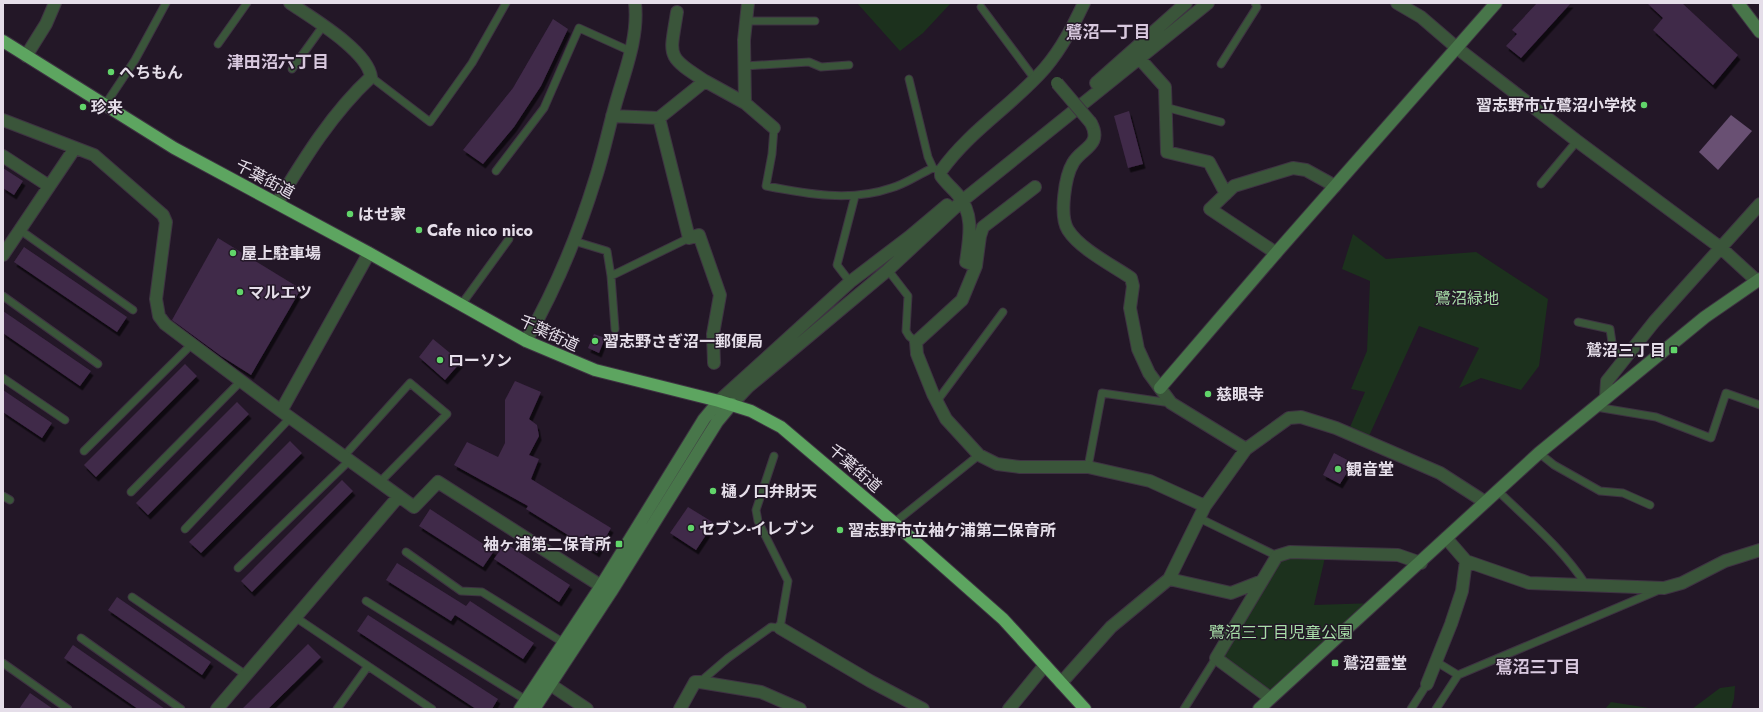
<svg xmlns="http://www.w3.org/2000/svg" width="1763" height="712" font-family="Jost,'Noto Sans JP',sans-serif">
  <defs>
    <filter id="shadow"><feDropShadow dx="2.5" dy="4.5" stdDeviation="0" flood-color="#0009"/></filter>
  </defs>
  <rect width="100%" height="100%" fill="#231727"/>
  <path fill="#1c311d" d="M857,3H951L923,33L900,51Z
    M1353,234L1386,259L1476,252L1548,299L1539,366L1521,390L1481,378L1459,388L1479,348L1419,326L1369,436L1350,427L1365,392L1351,389L1367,351L1370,281L1342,269Z
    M1326,553L1314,605L1377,603L1270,698L1216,658L1277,556Z
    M1735,686L1734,699L1731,709H1605L1611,702L1655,709H1692L1720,688Z"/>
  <path fill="#695073" d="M1731,115L1752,131L1718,170L1699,152Z"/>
  <path fill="#402949" filter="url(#shadow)" d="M1537,3H1571L1521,58L1506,46L1517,34L1512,30Z
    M1647,3H1682L1738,55L1713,85L1653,30L1663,18Z
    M553,19L568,29L541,86L514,127L483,164L463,150L513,88Z
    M1129,111L1143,164L1128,168L1114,116Z
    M3,168L23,181L14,195L3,188Z
    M218,238L301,289L251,375L221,356L172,320Z
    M24,247L127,317L117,332L14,262Z
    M3,311L91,371L80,386L3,333Z
    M594,334L605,338L599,353L588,348Z
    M433,339L461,362L445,380L419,357Z
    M185,364L197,376L96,477L84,465Z
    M515,381L541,392L529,419L537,425L539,436L529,455L539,459L531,479L611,528L597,553L526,509L528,506L454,465L467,442L498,457L505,443V400Z
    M3,390L52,423L42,438L3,412Z
    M237,402L249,414L148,515L136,503Z
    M290,441L302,453L201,553L189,542Z
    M1334,453L1353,463L1340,484L1323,475Z
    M342,480L353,491L252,592L241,581Z
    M688,507L714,523L696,550L670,533Z
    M430,509L494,551L483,567L419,526Z
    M505,543L570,585L559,602L494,559Z
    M397,563L466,606L470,601L534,643L523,659L455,615L451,621L386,580Z
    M117,597L211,662L202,675L108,610Z
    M368,615L498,699L492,709H476L357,631Z
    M308,644L321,657L268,709H242Z
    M73,645L165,709H138L64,658Z
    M30,693L53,709H19Z"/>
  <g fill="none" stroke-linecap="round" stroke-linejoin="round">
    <g stroke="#3e3342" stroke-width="9">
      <path id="lane" d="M981,7L1034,78
        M745,21H815
        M218,44L247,3
        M1221,64L1257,7L1255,3
        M745,66L809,62L821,67L849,65
        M292,69L323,26
        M371,77L430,122L472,63L506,3
        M909,79L928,157L933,168
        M105,105L135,60L166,3
        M1165,107L1221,122
        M774,128L772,154L766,186C807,194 851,202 891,188C906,184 919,174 933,168L941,171
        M496,171L544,108L579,28L630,51
        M1541,184L1577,141
        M20,230L133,310
        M574,241L607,251L611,276L615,329
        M888,270L908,296L906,331L909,336L916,342
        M611,276L689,238
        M850,282L837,265L855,196
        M3,296L98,364
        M461,305L509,239
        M1578,322L1610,329L1613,349L1624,359
        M3,378L65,420
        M937,401L1003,312
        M1596,407L1656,417L1711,438L1726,393L1760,405
        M84,451L192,344
        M1539,453L1554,465L1600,491L1623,493L1650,505
        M344,456L410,383L447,414L380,482
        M1088,467L1102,393L1171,403
        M131,492L241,381
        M1499,492C1529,521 1563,549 1586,585
        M3,496L10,500
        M1199,518L1277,556
        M894,523L979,455
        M185,529L290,418
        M406,552L461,591L482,592L564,643
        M238,568L350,460
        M132,597L246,675
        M366,601L526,700
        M295,617L432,709
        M81,638L181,709
        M1435,661L1458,675
        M3,663L68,709
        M700,682L728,658L771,627L780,628L788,581L758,521L756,510L774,456
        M337,709L368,666
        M1184,709L1216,658
        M1411,709L1427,684
        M1436,709L1458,675L1659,590"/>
    </g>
    <g stroke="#3e3342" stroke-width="14">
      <path id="street" d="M1397,3L1421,17L1457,48L1577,141L1721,248L1757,281
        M677,12C670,57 665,55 705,81
        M26,56L46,24L55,3
        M1139,58L1165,87L1167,152L1209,162L1226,194
        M1096,83L1186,3
        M745,103L744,40L748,3
        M612,116L659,118L705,81L745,103L774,128
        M659,118L689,238L699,235L720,295L713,334L714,363
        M3,120L94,155L163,215L166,222L156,299L159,316L165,324L281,411L414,507L438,482L609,591
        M1091,123C1103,146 1081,148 1073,163C1065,176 1059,216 1068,230C1080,249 1112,265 1131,278L1133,286L1130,308L1138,349L1149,373L1171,403L1246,449
        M3,156L49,186
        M1035,187L983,227L980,236L976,266L962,300L916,342L917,354L933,394L946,419L979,455L997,464L1020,467H1088L1150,481L1205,506
        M277,203C304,159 332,113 371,77C368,51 312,18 290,3
        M1276,253L1210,209L1234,186L1293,168L1306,170L1335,186
        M3,255L75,148
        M976,266L966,262C969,239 975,215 958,195C953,189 946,183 941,176V171C970,130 1013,105 1045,68C1062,48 1073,26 1084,3
        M526,341C555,290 578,235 595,180C603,156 608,131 615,106C624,73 639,38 635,3
        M1606,396L1607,381L1654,322L1760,204
        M719,401L850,282L909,237L947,205
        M732,404L748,387L888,270L962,201L1208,3
        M281,411L369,253
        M1446,538L1466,561L1529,583L1664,588L1682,583L1725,561L1760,550
        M1169,579L1205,506L1246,449L1289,418L1301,417L1336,428L1440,473L1485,502
        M780,628L870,681L923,709
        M542,679L587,709
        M1061,683L1111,627L1169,579L1231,593L1262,581
        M1427,684L1451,624L1462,591L1466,561
        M1270,698L1216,658L1277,556L1290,552L1398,555L1421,563
        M217,709L399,496
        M680,709L695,682H700L761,692L800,709
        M1009,709L1045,665"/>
    </g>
    <g stroke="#3e3342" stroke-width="14">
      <path id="secondary" d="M1738,3L1760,32
        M1160,388L1276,253L1496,3
        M520,709L601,586L704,419L719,401
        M534,709L611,592L717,422L732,404
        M1259,709L1539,453L1705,317L1760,279"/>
    </g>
    <g stroke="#3e3342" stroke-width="14">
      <path id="highway" d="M3,41L174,148L369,253L526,341L595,370L719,401L751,411L781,427L892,521L1003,619L1085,709"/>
    </g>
    <use href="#lane" stroke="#3a553a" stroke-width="7"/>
    <use href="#street" stroke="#3a553a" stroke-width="12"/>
    <use href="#secondary" stroke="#48764a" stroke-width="12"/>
    <use href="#highway" stroke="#5da560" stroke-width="12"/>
    <g stroke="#3e3342" stroke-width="14" stroke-linecap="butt">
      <path id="street-bridge" d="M1057,83L1091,123"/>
    </g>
    <use href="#street-bridge" stroke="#3a553a" stroke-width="12"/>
  </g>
  <g fill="#61d56a" stroke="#231727" stroke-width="1.5">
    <circle cx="111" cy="72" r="4"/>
    <circle cx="1644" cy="105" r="4"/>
    <circle cx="83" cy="107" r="4"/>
    <circle cx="350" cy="214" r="4"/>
    <circle cx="419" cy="230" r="4"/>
    <circle cx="233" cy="253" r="4"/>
    <circle cx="240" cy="292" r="4"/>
    <circle cx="595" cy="341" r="4"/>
    <rect x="1670" y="346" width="8" height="8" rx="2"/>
    <circle cx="440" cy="360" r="4"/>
    <circle cx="1208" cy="394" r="4"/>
    <circle cx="1338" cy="469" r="4"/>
    <circle cx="713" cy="491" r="4"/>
    <circle cx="691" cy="528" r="4"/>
    <circle cx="840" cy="530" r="4"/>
    <rect x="615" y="540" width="8" height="8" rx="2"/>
    <rect x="1331" y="659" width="8" height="8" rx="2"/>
  </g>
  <g text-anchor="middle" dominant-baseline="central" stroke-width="3" stroke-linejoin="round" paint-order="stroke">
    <g font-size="16" font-weight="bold" fill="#e5dee9" stroke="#231727" text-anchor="start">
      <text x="119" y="72">へちもん</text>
      <text x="1636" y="105" text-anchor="end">習志野市立鷺沼小学校</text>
      <text x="91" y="107">珍来</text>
      <text x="358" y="214">はせ家</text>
      <text x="427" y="230">Cafe nico nico</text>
      <text x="241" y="253">屋上駐車場</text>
      <text x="248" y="292">マルエツ</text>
      <text x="603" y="341">習志野さぎ沼一郵便局</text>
      <text x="1666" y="350" text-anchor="end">鷲沼三丁目</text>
      <text x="448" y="360">ローソン</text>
      <text x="1216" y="394">慈眼寺</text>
      <text x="1346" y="469">観音堂</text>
      <text x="721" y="491">樋ノ口弁財天</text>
      <text x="699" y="528">セブン-イレブン</text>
      <text x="848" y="530">習志野市立袖ケ浦第二保育所</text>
      <text x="611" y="544" text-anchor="end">袖ヶ浦第二保育所</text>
      <text x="1343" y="663">鷲沼霊堂</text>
    </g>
    <g font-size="16" fill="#e5dee9" stroke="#231727">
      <text transform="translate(265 179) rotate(28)">千葉街道</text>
      <text transform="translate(549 333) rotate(25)">千葉街道</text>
      <text transform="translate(855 468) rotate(41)">千葉街道</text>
    </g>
    <g font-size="16" fill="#a8dfa9" stroke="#231727">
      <text x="1467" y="298">鷺沼緑地</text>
      <text x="1281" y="632">鷺沼三丁目児童公園</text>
    </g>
    <g font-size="17" font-weight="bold" fill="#d8c8de" stroke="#231727">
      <text x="1108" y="32">鷺沼一丁目</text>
      <text x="278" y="62">津田沼六丁目</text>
      <text x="1538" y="667">鷺沼三丁目</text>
    </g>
  </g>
  <rect width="1763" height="712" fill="none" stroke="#e5dee9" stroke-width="8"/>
</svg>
